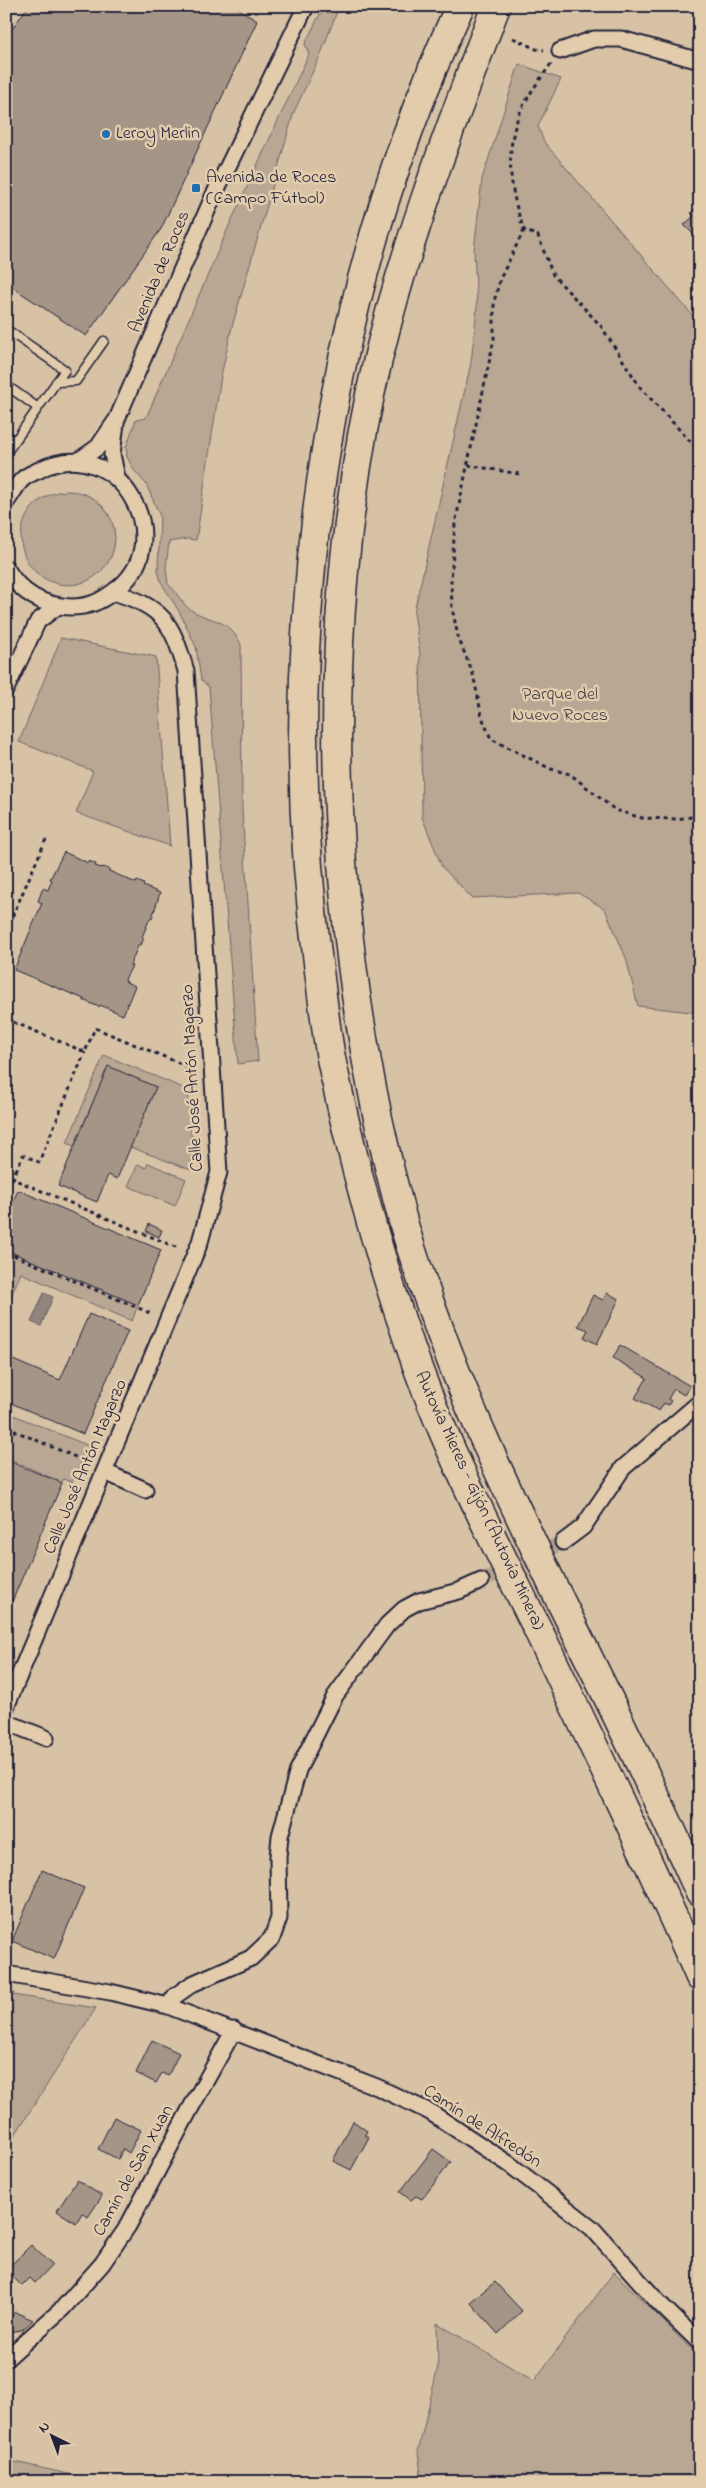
<svg xmlns="http://www.w3.org/2000/svg" width="706" height="2488" font-family="'Indie Flower',sans-serif">
  <rect width="100%" height="100%" fill="#d7c2a5"/>
  <filter id="ink" filterUnits="userSpaceOnUse"><feTurbulence type="fractalNoise" baseFrequency=".02" numOctaves="2"/><feDisplacementMap in="SourceGraphic" scale="10" xChannelSelector="R" yChannelSelector="G"/><feConvolveMatrix kernelMatrix="1 2 1 2 8 2 1 2 1" color-interpolation-filters="sRGB"/></filter>
  <g filter="url(#ink)">
    <path fill="#b9a794" stroke="#6e6468" d="M324,6H339L321,54L294,112L232,327L221,376L196,540L187,539L169,542L166,568L168,584C177,591 182,605 191,610C215,624 225,616 241,644L242,809L258,1061L238,1064L209,687L201,680L196,647L180,613L161,582L158,571L160,516L146,484L134,470L127,457L126,447L136,420L146,418L228,228L309,54L305,44Z
      M519,64L561,79L538,126L544,142L700,324V1013L638,1006L626,958L605,909L578,893L472,898L442,867L422,817L420,654L414,612L471,363L477,307L474,251L482,179Z
      M21 538a47 47 0 1 1 94 0a47 47 0 1 1-94 0Z
      M61,638L156,657L170,846L76,813L93,771L19,742Z
      M104,1055L188,1090L192,1145L191,1170L130,1147L156,1087L108,1067L74,1146L67,1143Z
      M148,1163L186,1179L175,1206L128,1186L138,1164L146,1168Z
      M6,1249L138,1305L132,1321L21,1273L6,1307Z
      M6,1412L89,1446L72,1482L63,1479L62,1483L6,1457Z
      M6,1994L96,2008L6,2149Z
      M614,2272L700,2358V2482H422L418,2452L438,2366L437,2323L534,2381Z
      M6,2460L103,2482H6Z"/>
    <path fill="#92857d" stroke="#655d63" d="M44,1293L53,1297L41,1326L31,1322Z"/>
    <path fill="#a59587" stroke="#22223b" d="M28,6H235L257,21L161,229L86,336L6,283V38Z
      M700,204V235L697,238L684,225L694,216L691,213Z
      M64,852L88,863L89,861L96,864L95,866L102,868L103,867L109,869V871L136,883L137,881L144,884L143,886L160,893L152,918H150L142,937L144,938L141,945L139,944L130,965L132,966L125,979L126,982L135,986L123,1015L100,1005L99,1007L83,1000L84,999L14,970L42,903L38,901L43,888L48,890L52,880L50,879Z
      M108,1066L156,1087L117,1179L108,1175L97,1202L58,1186Z
      M18,1190L161,1250L138,1305L6,1250V1218Z
      M149,1224L162,1230L159,1237L146,1231Z
      M607,1293L619,1299L597,1344L584,1337L588,1330L578,1326L593,1295L603,1300Z
      M89,1314L128,1331L83,1434L6,1401V1357L60,1380Z
      M620,1345L690,1386L684,1395L674,1389L668,1399L671,1401L668,1405L664,1403L659,1411L635,1398L647,1378L613,1358Z
      M6,1460L62,1483L6,1616Z
      M42,1870L84,1888L54,1959L12,1941Z
      M152,2040L179,2053L168,2076L162,2073L156,2083L136,2073Z
      M114,2117L141,2130L129,2153L123,2149L118,2159L98,2149Z
      M353,2121L367,2131L365,2135L369,2137L351,2170L333,2161Z
      M433,2149L451,2162L422,2199L416,2196L411,2200L400,2192Z
      M77,2180L102,2196L88,2217L82,2213L76,2223L57,2211Z
      M31,2245L52,2265L35,2283L30,2278L22,2286L6,2270Z
      M495,2282L522,2311L498,2334L470,2302Z
      M15,2312L33,2320L22,2330L7,2332L6,2322Z"/>
    <g fill="none" stroke-linecap="round" stroke-linejoin="round">
      <path stroke="#b3a290" stroke-width="15" stroke-dasharray="15 8" stroke-linecap="butt" d="M481,1581L563,1542"/>
      <g stroke="#22223b" stroke-width="11">
        <path id="service" d="M6,329L65,370L38,408
          M56,382L76,381L104,341
          M6,385L38,408L15,441L6,435
          M6,453L15,441"/>
      </g>
      <g stroke="#22223b" stroke-width="19">
        <path id="minor" d="M560,51L594,39H621L700,61
          M116,423L112,454L117,478
          M78,461L98,447L117,419L213,197L306,6
          M6,502C12,495 17,483 24,478C29,474 36,472 41,469C118,431 183,544 113,592C100,602 88,607 71,607C43,606 20,593 6,568
          M6,689L38,621L57,607
          M105,1472L145,1490
          M563,1542L583,1527L623,1468L700,1402
          M6,1707L200,1242L219,1172L186,671C172,622 163,607 113,592
          M6,1722L46,1738
          M6,1974L110,1992L168,2006L377,2087L430,2112L509,2164L592,2228L658,2302L700,2343
          M168,2006L175,1996L192,1984L251,1958L272,1938L279,1918L278,1857L280,1836L298,1770L335,1696L387,1625L404,1609L419,1601L459,1591L481,1581
          M6,2359L62,2309L102,2264L128,2226L189,2111L234,2030"/>
      </g>
      <g stroke="#22223b" stroke-width="31">
        <path id="motorway" d="M460,6C323,303 275,647 319,971C323,1001 326,1033 332,1063C353,1165 381,1265 416,1363C449,1454 494,1541 537,1628C593,1744 648,1859 700,1977
          M496,6C453,121 408,235 379,355C313,630 328,948 403,1221C415,1265 432,1309 448,1352C479,1433 517,1510 554,1588C604,1689 654,1790 700,1893"/>
      </g>
      <path stroke="#22223b" stroke-width="3" stroke-dasharray="4 4" stroke-linecap="butt" d="M513,38L536,49L544,50
        M551,64C543,75 534,87 527,99C503,138 508,188 524,230L538,236L553,275L601,326L640,387L700,452
        M524,230L500,279L494,302V339L455,524L451,580L452,607L458,637L473,674L482,717L491,739L551,769L570,774L615,810L642,818L676,819L700,816
        M468,465L519,474
        M6,931L47,837
        M6,1019L85,1052L95,1028L191,1068
        M6,1167L16,1171L13,1179L178,1248
        M16,1171L23,1155L39,1162L85,1052
        M6,1252L150,1313
        M6,1427L87,1462
        M6,2008L13,1992"/>
      <use href="#service" stroke="#e3ccac" stroke-width="8"/>
      <use href="#minor" stroke="#e3ccac" stroke-width="15"/>
      <use href="#motorway" stroke="#e3ccac" stroke-width="28"/>
    </g>
  </g>
  <g fill="#1f6fb2" stroke="#e3ccac" stroke-width="2">
    <circle cx="106" cy="134" r="5"/>
    <rect x="191" y="183" width="10" height="10" rx="2.5"/>
  </g>
  <g text-anchor="middle" dominant-baseline="central" stroke-width="5" stroke-linejoin="round" paint-order="stroke">
    <g font-size="18" fill="#22223b" stroke="#e3ccac" text-anchor="start">
      <text x="116" y="134">Leroy Merlin</text>
      <text x="206" y="178">Avenida de Roces<tspan x="206" dy="21">(Campo Fútbol)</tspan></text>
    </g>
    <g font-size="18" fill="#22223b" stroke="#e3ccac">
      <text transform="translate(160 272) rotate(-67)">Avenida de Roces</text>
      <text transform="translate(193 1078) rotate(-93)">Calle José Antón Magarzo</text>
      <text transform="translate(86 1467) rotate(-67)">Calle José Antón Magarzo</text>
      <text transform="translate(479 1501) rotate(65)">Autovía Mieres - Gijón (Autovía Minera)</text>
      <text transform="translate(482 2127) rotate(33)">Camín de Alfredón</text>
      <text transform="translate(134 2171) rotate(-61)">Camín de San Xuan</text>
    </g>
    <g font-size="18" fill="#403d4d" stroke="#e3ccac">
      <text x="560" y="695">Parque del<tspan x="560" dy="21">Nuevo Roces</tspan></text>
    </g>
  </g>
  <rect width="706" height="2488" fill="none" stroke="#e3ccac" stroke-width="25"/>
  <rect x="12" y="12" width="681" height="2463" fill="none" stroke="#22223b" stroke-width="2" filter="url(#ink)"/>
  <g transform="translate(52 2436) rotate(318)" stroke="#e3ccac" stroke-width="4" paint-order="stroke">
  <path d="M0-4L9 19L0 12L-9 19Z" fill="#22223b"/>
  <text y="-8" font-size="14" font-weight="bold" text-anchor="middle" fill="#22223b">N</text>
  </g>
</svg>
